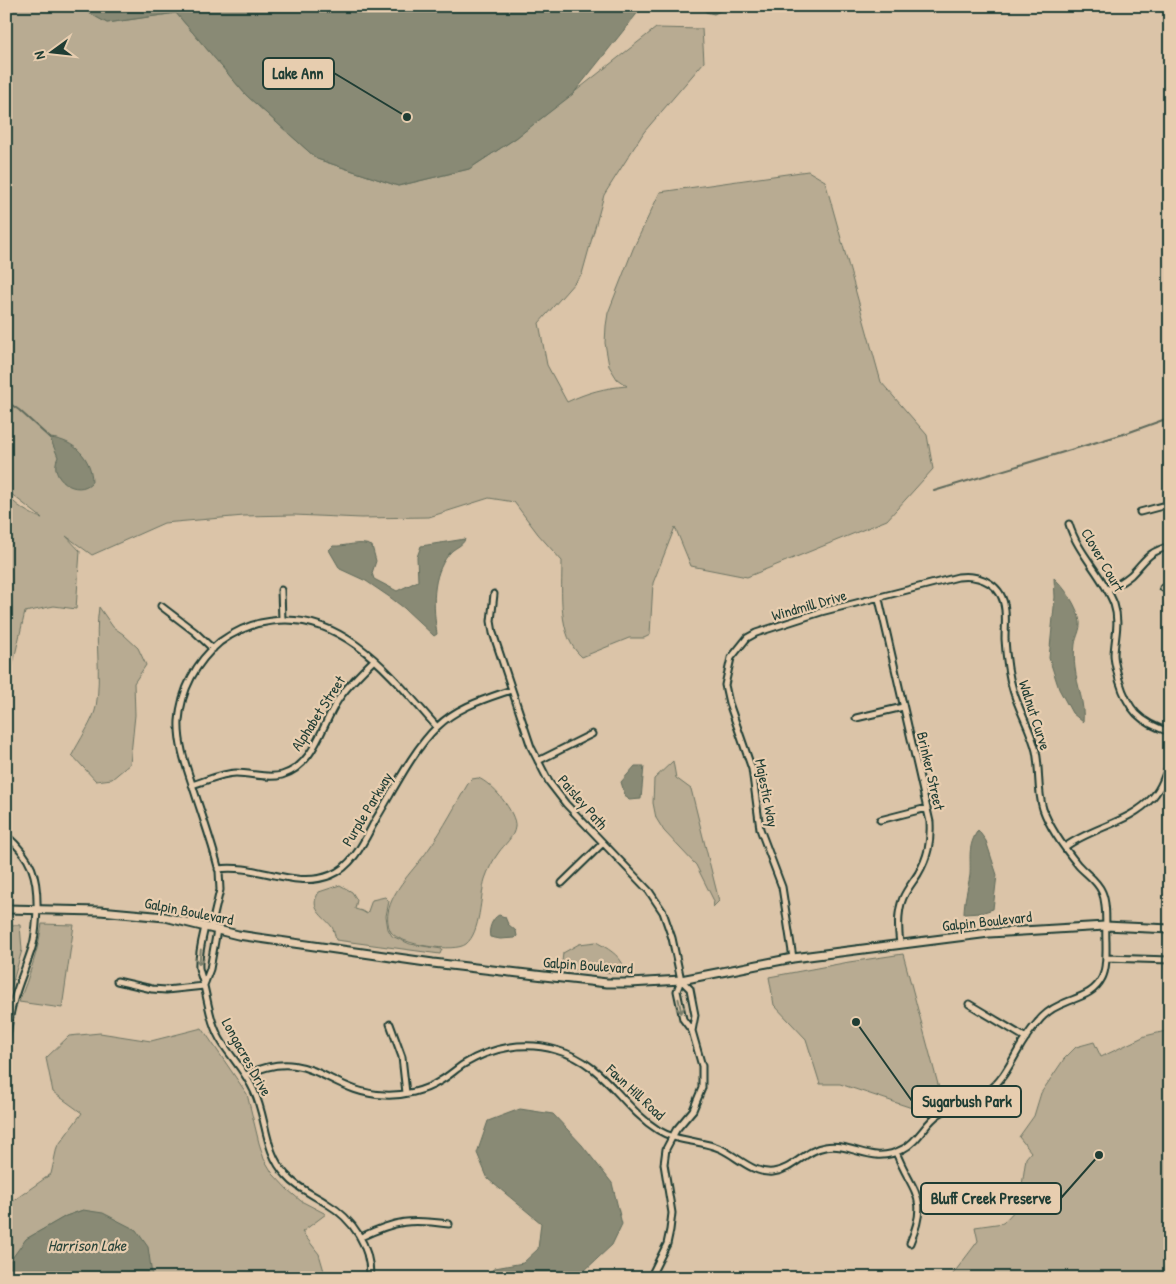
<svg xmlns="http://www.w3.org/2000/svg" width="1176" height="1284" font-family="'Patrick Hand',sans-serif">
  <rect width="100%" height="100%" fill="#dbc4a8"/>
  <filter id="ink" filterUnits="userSpaceOnUse"><feTurbulence type="fractalNoise" baseFrequency=".02" numOctaves="2"/><feDisplacementMap in="SourceGraphic" scale="10" xChannelSelector="R" yChannelSelector="G"/><feConvolveMatrix kernelMatrix="1 2 1 2 8 2 1 2 1" color-interpolation-filters="sRGB"/></filter>
  <g filter="url(#ink)">
    <path fill="#b8ab92" stroke="#6c7463" d="M6,6H79L80,8L107,23L176,13L246,95L317,159L398,186L469,169L516,138L656,28L702,29L704,62L644,132L604,195L582,274L539,323L547,365L567,402C588,392 604,388 627,386L617,379L609,366L605,343L606,326L608,313L633,249L660,192L808,171L825,181L881,382L927,435L933,469L887,520L747,577L691,566L675,527L653,583L650,635L644,638H629L582,657C557,636 562,591 562,561L538,534L514,502L489,498L429,517L361,518L294,515L244,516L164,523L92,555L66,536L80,551L76,609L54,606L25,612L10,677L6,716V494C14,504 30,515 42,518L6,490Z
      M99,607L113,627L123,634L138,648L146,665L134,683L135,715L130,764L112,779L96,781L72,755C78,743 94,719 96,707C102,674 94,640 99,607Z
      M673,761L676,778L691,789L719,901L713,907L714,901L696,865L664,831L656,818L653,803L654,779Z
      M478,778C491,782 517,813 515,827C514,837 504,845 499,852C493,860 488,870 485,879C480,896 481,932 466,944C455,953 400,945 391,932C388,927 387,919 388,913C392,889 415,869 428,850C444,828 456,804 469,782L472,779Z
      M340,885L352,892L357,900L355,909L362,911L367,914L372,900L385,897L389,901L386,916L388,929L392,936L410,944L442,949L440,954L336,940C335,936 334,930 332,927C323,915 308,909 319,892Z
      M42,924L74,925L62,1008L19,1002C29,976 38,952 42,924Z
      M6,925H20L22,950L7,1002Z
      M596,942C609,949 625,958 625,974L570,969L562,962L563,953L579,944Z
      M903,954L943,1103L927,1113L840,1084H820L806,1039L774,1005L769,977L849,962Z
      M202,1028L247,1094L259,1143L264,1159L273,1174L288,1190L301,1201L326,1214L302,1232L319,1254L326,1278H151L152,1275L83,1210L66,1216L26,1239L6,1271V1206L51,1174L57,1147L82,1113L53,1092L46,1058L69,1036L100,1033L151,1041Z
      M1170,1030V1278H950L978,1241L975,1227L1003,1223L1019,1206L1026,1158L1031,1152L1019,1137L1034,1116L1041,1093L1064,1059L1076,1047L1094,1042L1101,1057L1145,1036Z"/>
    <path fill="#898a75" stroke="#5f6b5b" d="M79,6H643L573,94L516,138L469,169L398,186L317,159L246,95L176,13L107,23L80,8Z
      M699,6H725L722,10L714,14L706,12Z
      M50,438C74,440 92,458 92,482C78,498 47,479 58,457Z
      M465,539C463,546 453,548 449,554C431,576 433,607 437,634L434,636L404,608L391,598L366,581L340,569L329,550L333,546C346,547 359,540 372,546L376,561L372,573L374,579L397,591L418,581L417,557L421,546Z
      M1054,578C1065,588 1078,607 1080,622C1081,629 1076,637 1075,644C1074,652 1074,661 1075,668C1077,686 1085,703 1083,722L1072,713L1059,689L1049,658L1055,597Z
      M635,766H644L641,799L629,800L625,795L621,782Z
      M978,830L986,841L997,875L993,909L981,913L964,914C964,900 968,888 970,875C971,856 967,847 978,830Z
      M499,915L505,917L508,924L516,931L517,936L515,938L500,939L490,937C488,930 492,918 499,915Z
      M520,1109L553,1114L582,1145L612,1183L622,1224L612,1245L583,1272L559,1278H481L495,1268L523,1263L538,1249L541,1223L488,1179L477,1153L488,1121Z
      M83,1210L103,1213L136,1230L148,1247L152,1275L151,1278H6V1271L10,1261L26,1239L66,1216Z"/>
    <g fill="none" stroke-linecap="round" stroke-linejoin="round">
      <path stroke="#5f6b5b" stroke-width="2" d="M6,401L19,410L50,438
        M934,491L1127,433L1163,420L1170,416"/>
      <g stroke="#1f3d34" stroke-width="9">
        <path id="street" d="M1140,512L1170,504
          M1069,524C1078,554 1103,575 1114,604C1120,622 1115,636 1114,654C1114,663 1117,671 1119,680C1128,710 1140,723 1170,732
          M1163,588L1170,587
          M281,590L282,620
          M1107,590C1115,586 1124,581 1131,575C1147,559 1146,553 1170,546
          M494,594L491,621L493,633L531,747L549,782L566,804L649,891L663,912L672,938L681,980L677,991L683,1019L692,1031L702,1066V1088L693,1110L676,1130L666,1149L664,1164L672,1213L670,1230L667,1244L650,1278
          M879,599L930,822C931,842 928,857 918,874C913,882 907,889 903,898C897,912 898,928 900,944
          M161,606L195,632L213,649
          M856,718L903,707
          M538,761L592,734
          M192,785C206,781 222,773 236,773C252,773 267,779 282,775C314,766 322,724 338,700C348,685 361,673 374,660
          M880,820L927,808
          M6,835C32,858 38,876 37,910C36,923 36,936 32,948C26,967 18,984 13,1003C9,1016 8,1031 6,1045
          M1065,847C1092,827 1130,823 1153,797C1162,787 1166,773 1170,761
          M218,869C256,863 295,890 331,875C354,866 365,839 376,819C393,791 413,750 437,727C457,707 485,699 511,690
          M562,883L603,843
          M205,927C202,940 198,955 199,968C200,974 203,980 204,986C209,1007 211,1026 223,1044C233,1059 246,1073 254,1091C267,1118 264,1152 286,1175C297,1188 312,1194 326,1203C353,1219 371,1246 370,1278
          M211,928L220,890L219,871C212,842 201,813 192,784C185,763 178,743 179,721C181,690 196,662 220,642C235,631 253,623 272,621C345,611 394,679 437,727
          M1106,958L1170,960
          M681,980L690,989L695,1015L692,1031
          M117,981L152,989L166,990L204,986
          M204,985L210,969L217,930
          M969,1004L1026,1038
          M390,1024L402,1057L406,1093
          M246,1075C310,1044 328,1093 384,1095C403,1096 425,1091 440,1081C449,1076 456,1069 464,1064C492,1047 525,1041 556,1050C605,1063 619,1105 658,1130C677,1142 701,1140 721,1149C738,1157 753,1174 773,1172C793,1170 805,1150 825,1147C853,1142 872,1166 903,1149C919,1141 925,1123 939,1114C953,1104 971,1104 986,1093C1011,1075 1016,1045 1037,1023C1043,1015 1051,1009 1060,1005C1076,997 1093,996 1102,978C1107,968 1106,954 1106,942C1105,927 1108,906 1102,892C1097,880 1086,874 1078,865C1065,849 1050,829 1043,809C1037,790 1040,771 1036,751C1031,730 1019,711 1013,690C1008,674 1006,656 1005,639C1005,630 1006,620 1005,610C1003,585 981,574 958,577L821,612L756,633L747,638L731,658L725,685L729,703L752,769L760,829L782,887L793,958
          M896,1152C912,1193 930,1196 910,1243
          M361,1237C397,1220 410,1219 449,1224"/>
      </g>
      <g stroke="#1f3d34" stroke-width="11">
        <path id="secondary" d="M6,909L100,911L165,917L238,935L433,963L544,976L607,983H630L681,980L793,958L989,933L1105,926L1170,929"/>
      </g>
      <use href="#street" stroke="#e7cdaf" stroke-width="5"/>
      <use href="#secondary" stroke="#e7cdaf" stroke-width="7"/>
    </g>
    <defs><path id="oneway-shaft" d="M-6 0H5M1.5-3L5.5 0L1.5 3" fill="none" stroke-width="1.6" stroke-linecap="round" stroke-linejoin="round" transform="scale(1.25)"/></defs>
    <g stroke="#797e6b">
      <use href="#oneway-shaft" transform="translate(200 957) rotate(96)"/>
      <use href="#oneway-shaft" transform="translate(680 1006) rotate(78)"/>
    </g>
  </g>
  <g text-anchor="middle" dominant-baseline="central" stroke-width="4.5" stroke-linejoin="round" paint-order="stroke">
    <g font-size="15" fill="#1f3d34" stroke="#e7cdaf">
      <text transform="translate(1103 560) rotate(60)">Clover Court</text>
      <text transform="translate(809 605) rotate(-16)">Windmill Drive</text>
      <text transform="translate(318 713) rotate(-57)">Alphabet Street</text>
      <text transform="translate(1035 715) rotate(72)">Walnut Curve</text>
      <text transform="translate(931 771) rotate(77)">Brinker Street</text>
      <text transform="translate(767 793) rotate(79)">Majestic Way</text>
      <text transform="translate(583 802) rotate(49)">Paisley Path</text>
      <text transform="translate(367 809) rotate(-59)">Purple Parkway</text>
      <text transform="translate(189 911) rotate(11)">Galpin Boulevard</text>
      <text transform="translate(987 921) rotate(-6)">Galpin Boulevard</text>
      <text transform="translate(588 965) rotate(4)">Galpin Boulevard</text>
      <text transform="translate(247 1057) rotate(61)">Longacres Drive</text>
      <text transform="translate(636 1092) rotate(43)">Fawn Hill Road</text>
    </g>
    <g font-size="16" font-style="italic" fill="#2a453a" stroke="#e7cdaf">
      <text x="87" y="1245">Harrison Lake</text>
    </g>
  </g>
  <path fill="none" stroke="#1f3d34" stroke-width="2" d="M407 117L334 73M856 1022L912 1101M1099 1155L1061 1198"/>
  <g fill="#1f3d34" stroke="#e7cdaf" stroke-width="2">
    <circle cx="407" cy="117" r="5"/>
    <circle cx="856" cy="1022" r="5"/>
    <circle cx="1099" cy="1155" r="5"/>
  </g>
  <g fill="#e7cdaf" stroke="#1f3d34" stroke-width="2">
    <rect x="263" y="58" width="71" height="31" rx="5"/>
    <rect x="912" y="1086" width="109" height="31" rx="5"/>
    <rect x="921" y="1183" width="140" height="31" rx="5"/>
  </g>
  <g font-size="16" text-anchor="middle" font-weight="bold" fill="#1f3d34">
    <text x="298" y="79">Lake Ann</text>
    <text x="967" y="1107">Sugarbush Park</text>
    <text x="991" y="1204">Bluff Creek Preserve</text>
  </g>
  <rect width="1176" height="1284" fill="none" stroke="#e7cdaf" stroke-width="25"/>
  <rect x="12" y="12" width="1151" height="1259" fill="none" stroke="#1f3d34" stroke-width="2" filter="url(#ink)"/>
  <g transform="translate(52 52) rotate(255)" stroke="#e7cdaf" stroke-width="4" paint-order="stroke">
  <path d="M0-4L9 19L0 12L-9 19Z" fill="#1f3d34"/>
  <text y="-8" font-size="14" font-weight="bold" text-anchor="middle" fill="#1f3d34">N</text>
  </g>
</svg>
